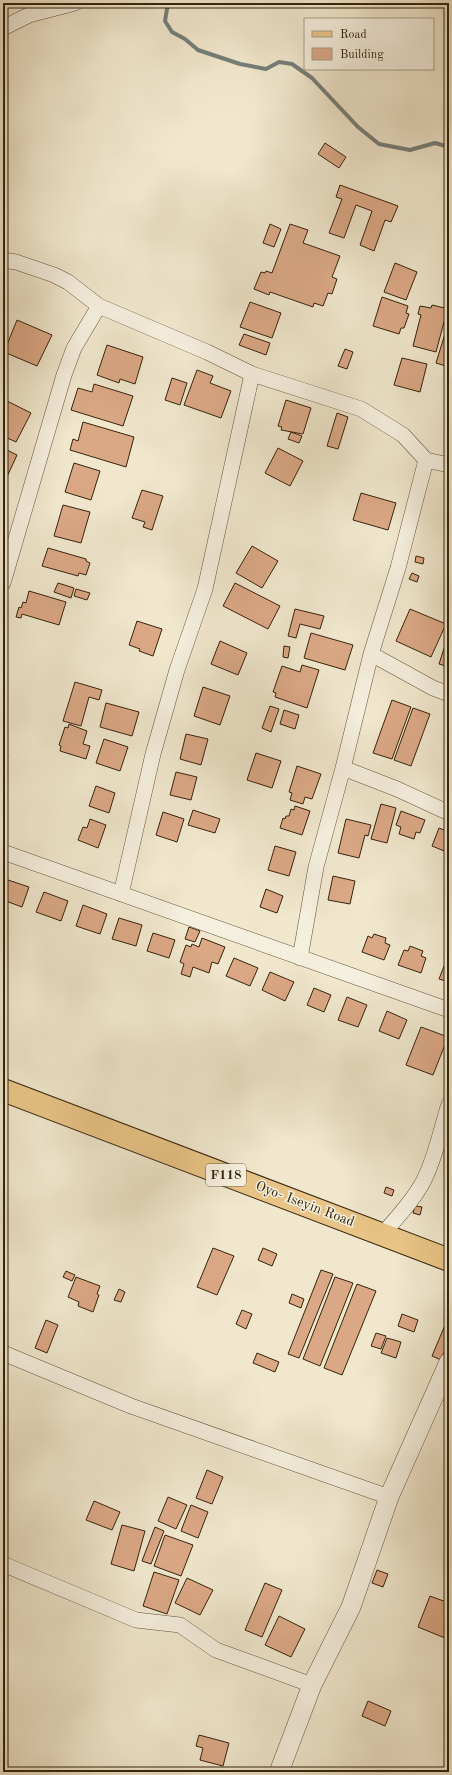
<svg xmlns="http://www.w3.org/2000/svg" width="452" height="1775" font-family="'Old Standard TT',serif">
  <rect width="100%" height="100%" fill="#f0e7cd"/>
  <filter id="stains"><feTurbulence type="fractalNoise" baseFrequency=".005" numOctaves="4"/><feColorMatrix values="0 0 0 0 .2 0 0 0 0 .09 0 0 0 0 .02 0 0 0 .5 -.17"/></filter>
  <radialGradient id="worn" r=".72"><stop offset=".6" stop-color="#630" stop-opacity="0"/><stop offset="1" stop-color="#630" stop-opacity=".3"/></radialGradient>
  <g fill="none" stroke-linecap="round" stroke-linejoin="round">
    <path stroke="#757f7a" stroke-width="4" d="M168,3L165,21L172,32L185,39L198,50L240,64L266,69L279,62L292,64L312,78L358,127L379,144L410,150L435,143L449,147"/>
  </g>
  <path fill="#dba886" stroke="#35230c" d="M325,143L346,157L339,168L318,154Z
    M340,185L398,206L391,222L385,220L374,251L360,245L372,211L356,205L344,238L329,233L342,199L336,197Z
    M270,224L281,229L274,247L263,243Z
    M290,224L308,230L303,243L340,256L332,277L337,279L332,294L328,293L323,306L314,303L313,307L270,292L269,295L254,289L261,272L265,273L266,271L272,273Z
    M395,263L417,272L406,300L384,292Z
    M382,297L408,306L406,313L409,314L404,328H401L399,334L373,326Z
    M250,302L281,313L272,338L240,327Z
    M432,305L449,309L448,323L444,322L436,352L413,346L421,315L418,314L420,306L431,308Z
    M17,320L52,335L37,366L4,352Z
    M447,327L449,328V367L436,363Z
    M244,334L270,343L266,355L239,345Z
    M107,345L143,357L135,384L120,379L119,383L97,375Z
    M345,349L353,352L347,369L338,366Z
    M402,358L427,364L420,392L394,385Z
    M197,370L213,376L210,383L231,391L221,418L184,405Z
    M172,378L187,383L180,405L165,400Z
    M94,384L133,396L123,426L71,410L78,388L92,392Z
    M3,399L31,413L16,442L3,436Z
    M286,400L311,408L303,434L281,430L282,427L278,426Z
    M337,413L348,417L338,449L327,446Z
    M83,422L134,437L126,467L70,450L73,439L78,441Z
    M291,432L302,436L299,443L288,439Z
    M3,448L17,455L6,479L3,477Z
    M278,448L303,461L290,486L265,473Z
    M74,463L100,471L91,500L65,492Z
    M142,490L163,496L152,530L143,527L145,522L132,518Z
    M3,492L7,494L3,504Z
    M361,493L396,503L388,530L353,520Z
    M63,505L90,512L81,543L54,536Z
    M252,546L278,561L262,588L236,573Z
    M48,548L86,559V561L90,563L86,575L79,573L78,576L42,566Z
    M416,556L424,558L423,564L415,562Z
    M412,573L419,576L417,582L409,579Z
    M58,583L74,588L71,598L54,592Z
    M235,583L280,606L268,629L223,606Z
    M76,589L90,593L87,600L74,596Z
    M29,591L66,602L59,625L22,614L21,618L16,617L19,607L21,608L23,602L26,603Z
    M295,609L324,616L320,629L300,624L296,638L288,636Z
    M410,609L446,624L431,657L396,641Z
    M137,621L162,629L153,656L139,651L140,649L129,645Z
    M311,633L353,645L345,670L304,658Z
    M449,633V667L439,664Z
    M220,641L247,653L238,675L211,664Z
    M284,646L290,647L288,658L283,657Z
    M302,665L319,670L307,708L275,697L276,693L273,692L282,666L300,672Z
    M75,682L102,690L99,700L89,697L81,726L63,721Z
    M203,687L230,696L220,725L194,716Z
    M392,700L411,707L392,759L373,753Z
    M106,703L139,712L132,736L100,727Z
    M270,706L279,709L271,732L262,728Z
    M413,708L430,714L411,766L394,760Z
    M284,710L299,715L295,729L280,724Z
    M69,724L87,731L83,744L90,746L86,759L60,751L61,746L59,745L65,727L68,728Z
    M186,734L208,739L201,765L180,759Z
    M104,739L128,747L120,771L96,763Z
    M256,753L281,761L272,788L247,780Z
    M3,754L8,755L3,772Z
    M297,766L321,774L312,799L305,797L303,804L290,800L292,793L289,792Z
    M176,772L197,777L191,800L170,795Z
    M96,786L115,793L109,813L89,806Z
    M381,804L396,808L387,843L371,839Z
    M295,806L310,811L302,835L280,828L283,818L285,819L286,816H289L291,809L294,810Z
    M193,810L220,819L215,833L188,825Z
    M401,811L425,820L420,833L416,832L414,839L399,834L401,827L396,825Z
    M163,812L184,819L177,842L156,835Z
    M90,819L106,825L98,848L78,840L83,827L87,828Z
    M346,819L371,825L368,836L365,835L359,858L338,853Z
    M439,828L449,832V853L432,846Z
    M275,846L296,852L289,876L268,870Z
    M333,876L355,881L350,904L328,900Z
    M5,879L29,887L22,907L3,900V884Z
    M266,889L283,896L277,913L260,907Z
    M44,892L68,901L61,921L36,912Z
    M83,905L107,914L100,934L76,926Z
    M119,918L142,925L136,946L112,939Z
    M189,927L200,931L195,942L185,939Z
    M153,933L175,940L169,958L147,951Z
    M374,934L386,938L385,943L390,945L384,960L362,952L368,936L372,938Z
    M202,938L225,947L218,964L212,962L209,973L193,967L190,977L181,974L184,964L180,962L186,945L191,947L192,944L199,947Z
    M410,946L423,951L421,956L426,958L421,973L398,965L404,950L408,951Z
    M234,958L258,968L250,986L226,976Z
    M446,961L449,962V982L439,979Z
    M270,972L294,982L285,1001L262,990Z
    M314,988L331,995L324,1012L307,1005Z
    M347,997L367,1005L358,1027L338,1020Z
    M387,1011L407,1020L399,1039L379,1031Z
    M421,1027L448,1037L433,1075L406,1065Z
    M386,1187L394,1190L392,1196L384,1193Z
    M415,1206L422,1207L420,1215L413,1213Z
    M213,1248L234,1256L217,1295L197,1287Z
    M263,1248L277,1254L272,1266L258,1260Z
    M321,1270L333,1274L299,1358L288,1354Z
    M66,1271L75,1275L72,1281L63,1277Z
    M76,1277L100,1286L97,1294L99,1295L93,1312L78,1306L79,1302L68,1297Z
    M335,1277L353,1283L320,1366L303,1359Z
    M357,1284L376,1291L342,1375L324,1368Z
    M119,1289L125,1292L121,1302L114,1300Z
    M292,1294L304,1299L301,1308L289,1303Z
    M449,1307V1321L444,1318Z
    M242,1310L252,1314L246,1329L236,1324Z
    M402,1314L418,1320L414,1332L398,1326Z
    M46,1320L58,1325L47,1353L35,1348Z
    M445,1325L449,1327V1340L441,1360L432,1356Z
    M376,1333L386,1336L381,1349L371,1346Z
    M387,1338L401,1342L396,1358L381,1353Z
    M257,1353L279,1362L275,1372L253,1363Z
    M207,1470L223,1477L212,1504L196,1498Z
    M168,1497L187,1505L176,1529L158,1521Z
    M94,1501L120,1512L112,1530L86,1520Z
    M191,1505L208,1512L198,1538L181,1531Z
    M122,1525L145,1531L134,1571L111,1564Z
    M155,1527L164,1531L151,1564L142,1561Z
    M165,1535L193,1545L181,1576L154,1566Z
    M377,1570L388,1574L383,1587L372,1583Z
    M154,1572L179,1580L167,1614L143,1606Z
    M3,1573L8,1576L3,1585Z
    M187,1578L213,1590L200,1615L175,1603Z
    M265,1583L282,1590L262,1637L245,1630Z
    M430,1596L449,1603V1628L445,1638L418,1627Z
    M279,1616L305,1629L291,1657L265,1645Z
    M368,1701L391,1711L385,1726L362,1716Z
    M199,1735L229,1743L223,1766L200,1760L203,1748L196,1746Z"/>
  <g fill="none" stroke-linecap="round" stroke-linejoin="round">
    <g stroke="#64543c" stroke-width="16">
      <path id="minor" d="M3,28L29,15L75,3
        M3,260L16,262L54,275L68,282L99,306L207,352L252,374L361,409L403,435L426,460L449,465
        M3,583L64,375L74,348L99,306
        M371,654L433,688L449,694
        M343,768L397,789L449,813
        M3,852L449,1010
        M121,894L153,754L177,670L205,589L252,374
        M300,958L316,867L343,768L371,654L398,568L426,460
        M383,1234C397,1217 414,1200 424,1180C436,1156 441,1129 449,1104
        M3,1353L131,1406L389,1497
        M3,1564L136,1620L180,1625L216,1650L312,1685"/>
    </g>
    <g stroke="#64543c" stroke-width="20">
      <path id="tertiary" d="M279,1772L312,1685L351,1607L389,1497L449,1362"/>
    </g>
    <g stroke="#35230c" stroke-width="24">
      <path id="primary" d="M3,1090L449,1260"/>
    </g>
    <use href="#minor" stroke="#f5efde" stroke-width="15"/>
    <use href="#tertiary" stroke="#f5efde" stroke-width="19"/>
    <use href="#primary" stroke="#e8c486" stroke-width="22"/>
  </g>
  <g text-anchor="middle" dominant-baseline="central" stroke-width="3" stroke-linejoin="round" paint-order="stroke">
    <rect fill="#f5efde" stroke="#6f604b" stroke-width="1" x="206" y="1164" width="40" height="22" rx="3"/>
    <g font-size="13" font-weight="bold" fill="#35230c">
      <text x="226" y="1175">F118</text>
    </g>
    <g font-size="14" fill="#35230c" stroke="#f5efde">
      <text transform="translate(305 1204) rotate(21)">Oyo- Iseyin Road</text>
    </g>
  </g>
  <rect width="452" height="1775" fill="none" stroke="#f0e7cd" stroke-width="16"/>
  <rect x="4" y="4" width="444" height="1767" fill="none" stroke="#35230c" stroke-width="2"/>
  <rect x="8" y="8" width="436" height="1759" fill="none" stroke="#35230c"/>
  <rect x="304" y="18" width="130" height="52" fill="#f5efde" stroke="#a89d8a"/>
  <rect x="312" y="31" width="20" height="6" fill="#e8c486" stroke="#a89d8a"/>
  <text x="340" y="38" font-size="12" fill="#35230c">Road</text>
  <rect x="312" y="48" width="20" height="12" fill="#dba886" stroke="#a89d8a"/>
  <text x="340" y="58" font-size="12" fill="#35230c">Building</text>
  <rect width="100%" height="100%" filter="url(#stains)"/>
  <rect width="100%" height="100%" fill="url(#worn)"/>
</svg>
